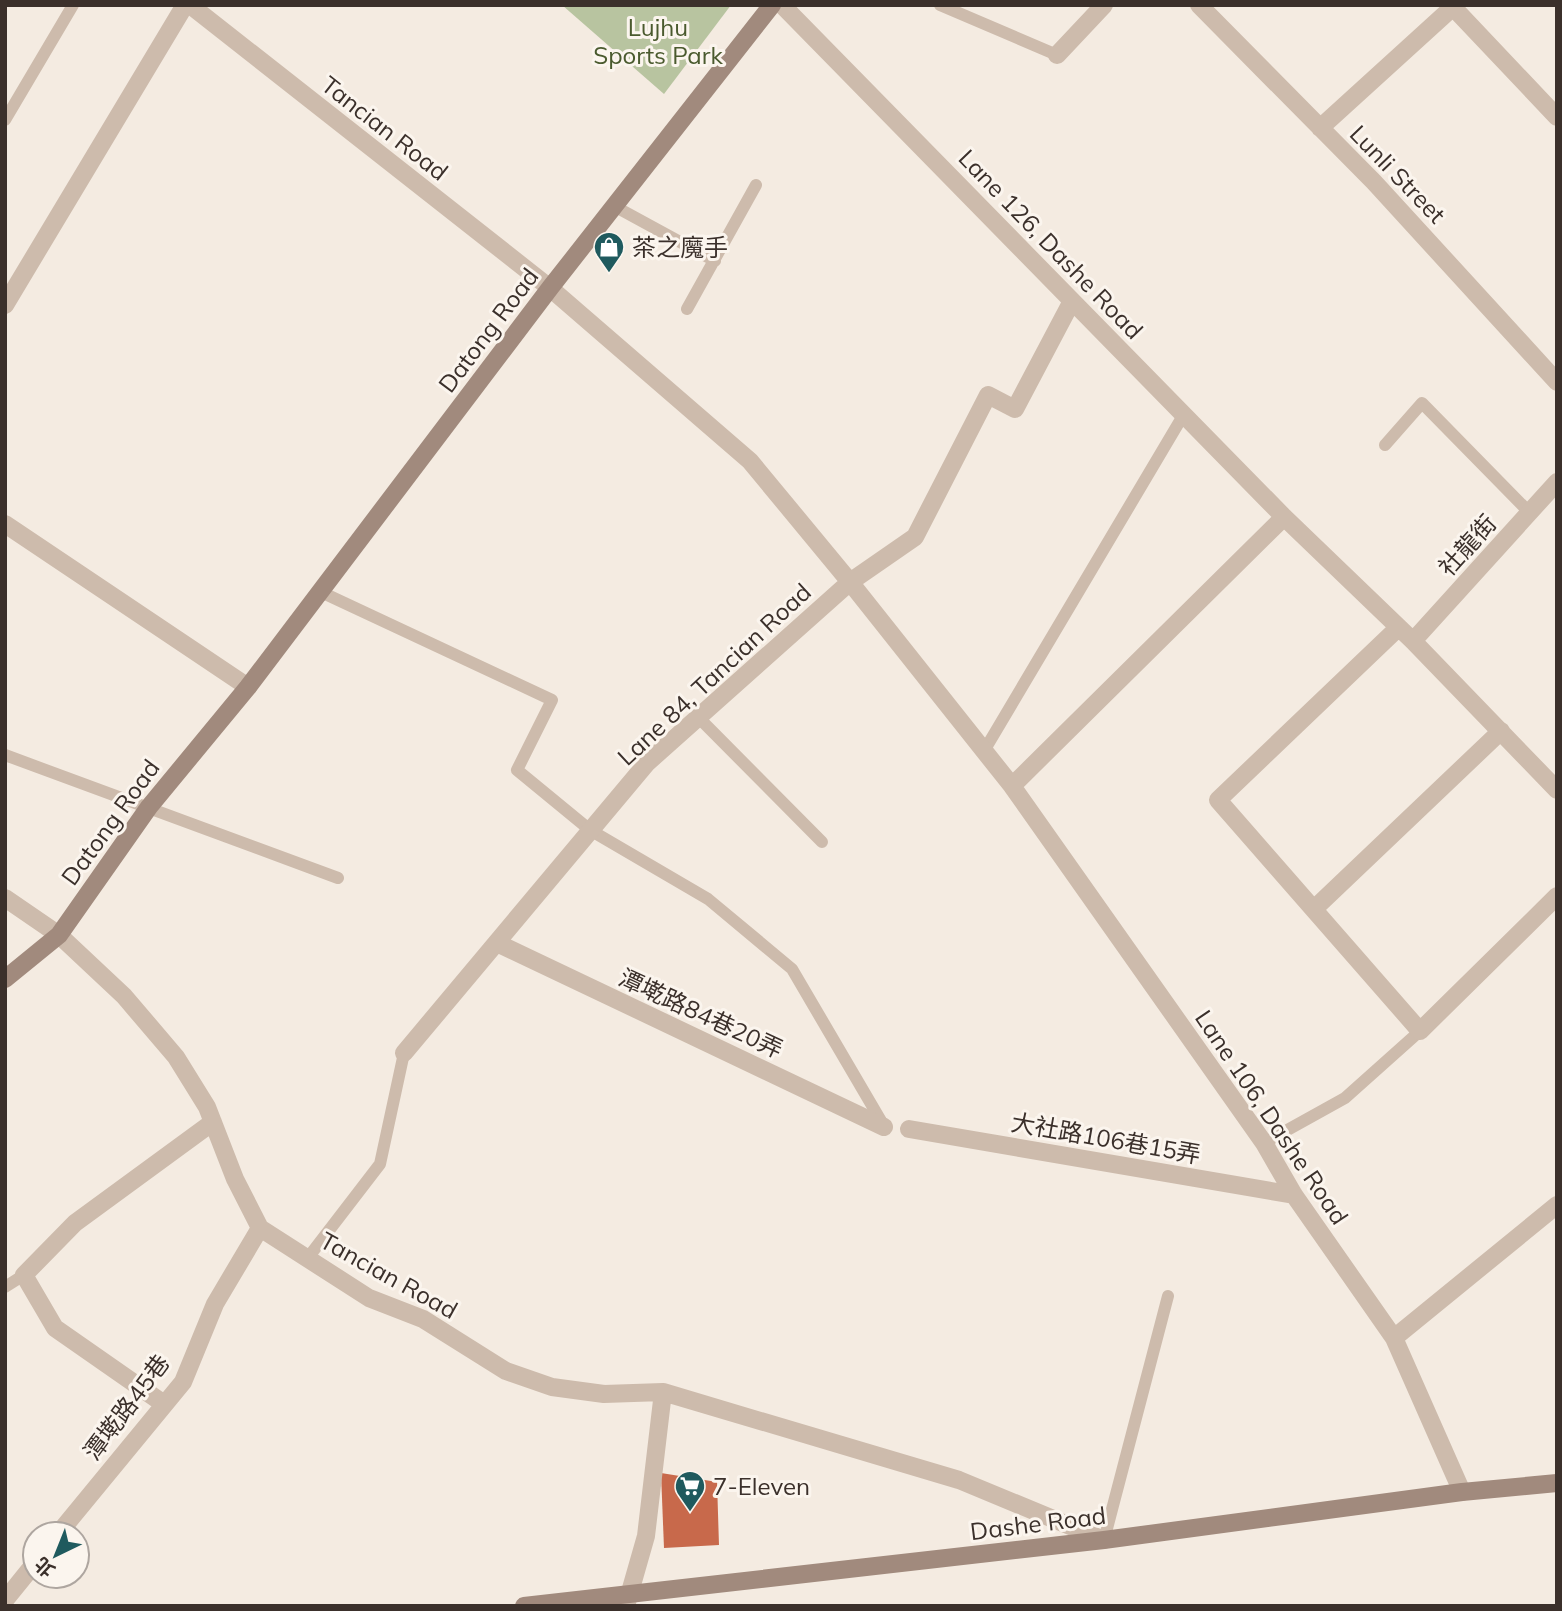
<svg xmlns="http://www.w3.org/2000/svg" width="1562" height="1611" font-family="Mulish,'Noto Sans TC',sans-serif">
  <rect width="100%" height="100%" fill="#f4ebe1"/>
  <path fill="#b8c4a0" d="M562,5H731L664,94Z"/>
  <path fill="#c8694b" d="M661,1473L717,1482L719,1545L664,1548Z"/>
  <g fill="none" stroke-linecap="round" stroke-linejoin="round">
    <path stroke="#cdbbac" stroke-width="12" d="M940,5L1057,55
      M5,120L73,5
      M614,206L715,261
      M687,309L756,185
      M1385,445L1422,403L1529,512
      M321,592L552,700L517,770L590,830L708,899L792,969L884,1126
      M698,717L822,842
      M984,751L1184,414
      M5,755L338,878
      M1264,1143L1345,1098L1420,1031
      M307,1259L380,1164L404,1053
      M5,1287L24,1275
      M1104,1540L1168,1296"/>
    <path stroke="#cdbbac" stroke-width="18" d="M190,5L550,288L750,461L850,582L1012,786L1264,1143L1294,1195L1394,1338L1462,1492
      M782,5L1284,517L1413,641L1557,790
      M1199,5L1374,182L1557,382
      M1451,5L1557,117
      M1057,55L1104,5
      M1320,128L1453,7
      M5,305L185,5
      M5,524L248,687
      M1398,628L1218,800L1420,1031L1557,896
      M1413,641L1557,482
      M1012,786L1284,517
      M5,898L59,935L124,996L176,1057L207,1107L235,1179L260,1228L369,1298L423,1319L506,1371L552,1387L604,1394L663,1392L959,1480L1104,1540
      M1314,909L1501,731
      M497,943L884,1127
      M404,1053L647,763L850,582L915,537L988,395L1015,409L1072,301
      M909,1129L1294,1195
      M1394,1338L1557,1205
      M164,1404L55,1328L24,1275L75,1223L213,1122
      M58,1534L183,1382L215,1304L260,1228
      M5,1600L35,1563
      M626,1606L646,1536L663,1392"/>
    <path stroke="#a18a7d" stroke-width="18" d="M5,979L59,935L149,807L248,687L550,288L772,5
      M524,1606L1104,1540L1462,1492L1557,1483"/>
  </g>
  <defs>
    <g id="shop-pin" transform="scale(1.575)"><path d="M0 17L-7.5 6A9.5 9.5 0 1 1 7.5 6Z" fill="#1f5a5e" stroke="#fbf5ee"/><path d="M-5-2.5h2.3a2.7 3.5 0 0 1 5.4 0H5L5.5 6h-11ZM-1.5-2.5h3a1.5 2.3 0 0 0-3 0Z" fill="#fff"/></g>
    <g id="supermarket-pin" transform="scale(1.575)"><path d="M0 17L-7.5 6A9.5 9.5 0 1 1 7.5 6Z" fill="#1f5a5e" stroke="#fbf5ee"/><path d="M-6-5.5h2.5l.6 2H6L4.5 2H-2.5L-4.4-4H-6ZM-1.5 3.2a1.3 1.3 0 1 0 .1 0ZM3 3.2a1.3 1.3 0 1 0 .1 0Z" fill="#fff"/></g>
  </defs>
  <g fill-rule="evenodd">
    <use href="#shop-pin" x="609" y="247"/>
    <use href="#supermarket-pin" x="690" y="1486"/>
  </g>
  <g text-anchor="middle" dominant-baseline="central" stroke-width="6" stroke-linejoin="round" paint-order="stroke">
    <g font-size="24" fill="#4a5a2e" stroke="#fbf5ee">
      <text x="658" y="27">Lujhu<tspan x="658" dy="28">Sports Park</tspan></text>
    </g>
    <g font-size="24" fill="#3b302b" stroke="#fbf5ee">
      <text transform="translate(385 128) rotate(38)">Tancian Road</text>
      <text transform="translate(1398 174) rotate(46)">Lunli Street</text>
      <text transform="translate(1051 244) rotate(46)">Lane 126, Dashe Road</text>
      <text transform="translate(488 330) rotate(-53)">Datong Road</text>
      <text transform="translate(1467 545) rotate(-48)">社龍街</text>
      <text transform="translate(714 674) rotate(-43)">Lane 84, Tancian Road</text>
      <text transform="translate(110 822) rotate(-54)">Datong Road</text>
      <text transform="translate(701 1013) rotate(25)">潭墘路84巷20弄</text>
      <text transform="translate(1272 1117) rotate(56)">Lane 106, Dashe Road</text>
      <text transform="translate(1106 1138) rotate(10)">大社路106巷15弄</text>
      <text transform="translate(389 1275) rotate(29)">Tancian Road</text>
      <text transform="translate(126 1407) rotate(-53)">潭墘路45巷</text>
      <text transform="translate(1038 1523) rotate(-7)">Dashe Road</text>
    </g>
    <g font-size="24" fill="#3b302b" stroke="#fbf5ee" text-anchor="start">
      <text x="632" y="247">茶之魔手</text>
      <text x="713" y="1486">7-Eleven</text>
    </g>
  </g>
  <rect width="1562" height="1611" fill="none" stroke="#3b302b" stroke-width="14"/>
  <g transform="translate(56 1555) rotate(223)"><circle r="33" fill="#fbf5ee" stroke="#aea6a0" stroke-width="2"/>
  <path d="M0-5L12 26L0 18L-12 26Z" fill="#1f5a5e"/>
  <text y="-10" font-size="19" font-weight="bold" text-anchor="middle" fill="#3b302b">北</text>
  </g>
</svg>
